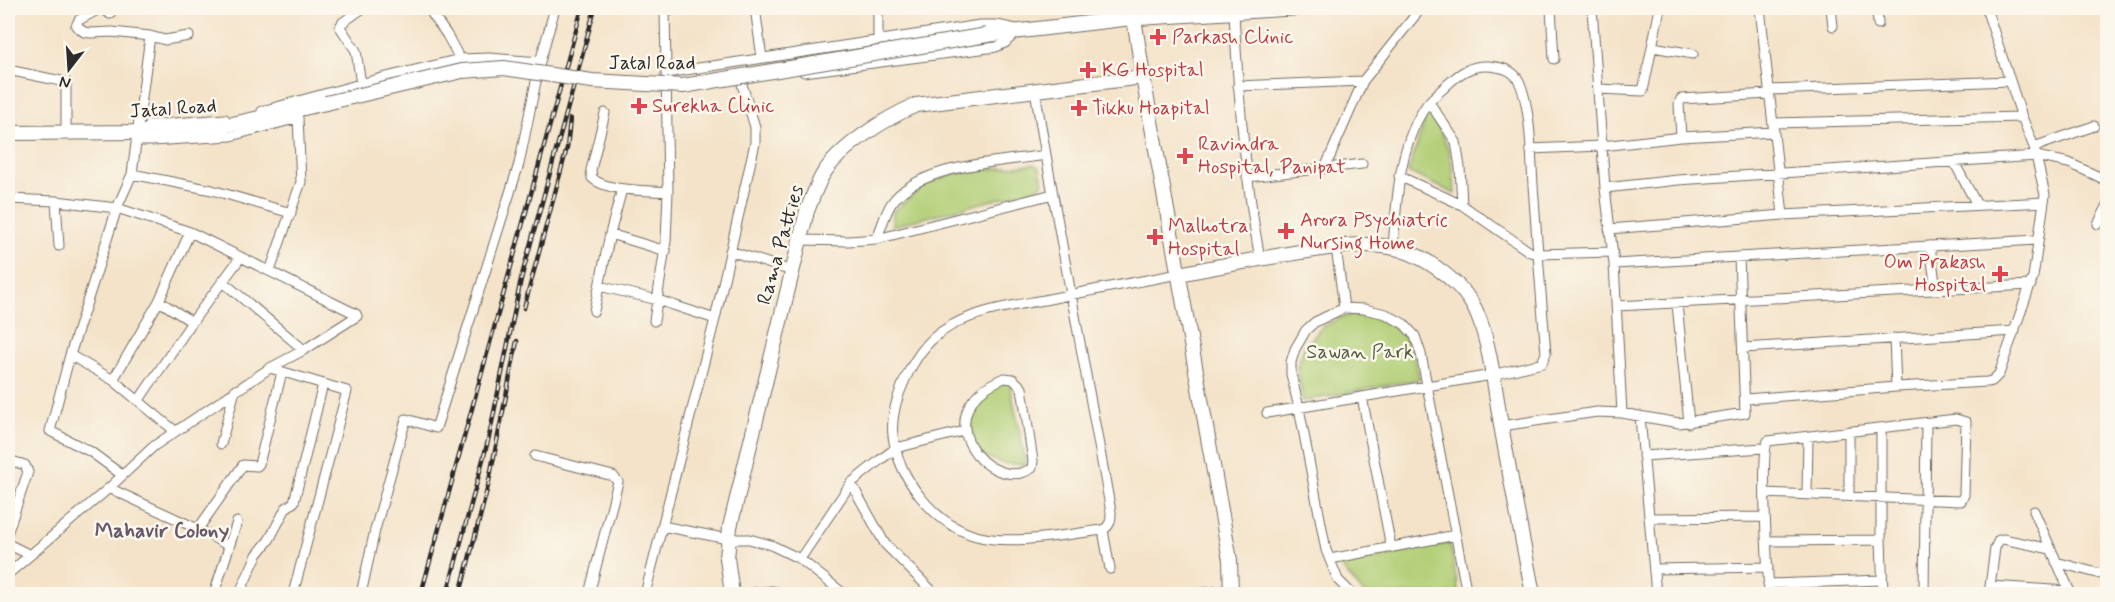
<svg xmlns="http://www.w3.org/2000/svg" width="2115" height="602" font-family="Mynerve,sans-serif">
  <rect width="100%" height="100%" fill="#fbf7ec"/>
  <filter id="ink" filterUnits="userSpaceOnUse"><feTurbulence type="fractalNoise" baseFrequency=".0167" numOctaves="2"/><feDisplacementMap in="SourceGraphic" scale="12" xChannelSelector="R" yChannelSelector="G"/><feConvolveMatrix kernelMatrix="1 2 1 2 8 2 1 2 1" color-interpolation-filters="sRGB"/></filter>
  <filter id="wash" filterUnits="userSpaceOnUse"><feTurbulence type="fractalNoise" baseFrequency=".008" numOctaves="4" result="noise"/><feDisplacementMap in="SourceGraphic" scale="24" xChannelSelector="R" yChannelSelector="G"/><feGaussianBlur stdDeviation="1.35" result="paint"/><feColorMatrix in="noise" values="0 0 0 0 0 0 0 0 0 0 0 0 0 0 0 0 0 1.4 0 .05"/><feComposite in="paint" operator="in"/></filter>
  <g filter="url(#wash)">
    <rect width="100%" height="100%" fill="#f4e3c9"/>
    <path fill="#b1ce74" stroke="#6e7c50" stroke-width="1.5" d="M1428,111C1449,144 1453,155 1455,194L1408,172Z
      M1034,164L1040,168L1043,183L1036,189L892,226L893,211L927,184L955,173Z
      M1364,313C1407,329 1409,336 1420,379L1303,401L1297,367L1304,348L1322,327L1342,317Z
      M1009,380L1026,464C1012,465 997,464 985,456C966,442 967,409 984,394C991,388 1001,384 1009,380Z
      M1450,543L1459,594H1364L1339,564Z"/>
  </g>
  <g filter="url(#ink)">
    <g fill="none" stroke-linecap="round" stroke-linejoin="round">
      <g stroke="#716b62" stroke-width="11">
        <path id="street" d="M101,8L79,20L76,26L84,32L91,33L112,32L150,36
          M102,8L110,14
          M428,8L447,35L460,59
          M755,8L762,58
          M878,8V41
          M1551,8L1554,59
          M1592,8L1605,188L1614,264L1622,413
          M1760,8L1783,215
          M1831,8L1833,26
          M1877,8L1878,24
          M665,10L690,8
          M1234,12C1238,95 1245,177 1260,259
          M1653,47L1693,54
          M8,70L66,82V132
          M804,72L996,47L1005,43L1017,31
          M666,73L980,25H997L1016,29
          M361,84L356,51L340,27L342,23L363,8
          M1238,86L1363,81L1421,8
          M1598,89L1643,91L1660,8
          M1035,90C1058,231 1086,371 1111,512C1111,520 1111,525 1103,530C1067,534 1011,546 976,536C934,524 899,479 893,436C889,403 914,351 941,332C972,310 1013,306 1049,299C1093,290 1136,282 1179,274
          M1769,90L2010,81
          M1429,102L1456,142L1460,167L1462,205
          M262,111L382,78L460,59L489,58L540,62
          M605,113L591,170L592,178C607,192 647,190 668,192
          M1773,123L2022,117
          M149,125L225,119
          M1681,137L1679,104L1681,99L1769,94
          M136,141H152L231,136L298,118L301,182L270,271
          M2034,147L2094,126
          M1530,149L1602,146L1681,137L1774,132
          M1954,162L1977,205
          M1325,168L1363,81
          M132,174L212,190L291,213
          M1399,176L1462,205L1530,252L1538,254L1612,252
          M1247,177L1362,164
          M2101,178L2108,167
          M1605,188L1678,180L2036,156L2069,163L2108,181
          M8,199L56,201L117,208L190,232L356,314L357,316L304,350L270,368L154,446L109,488L8,574
          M56,201L59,246
          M2098,224L2108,205
          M1609,229L1783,215L2044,202
          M610,234L666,251
          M877,239C881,228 885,214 891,204C918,164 1001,162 1046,155
          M800,240L849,241L877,239L1053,194
          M1930,246L1936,290
          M1336,247L1344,308
          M730,251L792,271
          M1614,264L2037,240
          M222,281L304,350
          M599,286L658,300L715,319
          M159,301L192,322
          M1677,304L1689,423
          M1616,306L2031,285
          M594,311L610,234L622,189
          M654,321L666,241L668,192L665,8
          M1894,338L1896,387
          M1743,348L2015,331
          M70,355L113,380L175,431
          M270,368L347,391L293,594
          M1004,378L1013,379L1022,388L1033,461L1032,468C991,496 920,413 1004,378Z
          M113,380L159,301L190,232
          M1362,397L1391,547
          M1746,399L1896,387L1987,382L1992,381L1999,374L2033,277L2045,195L2034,147L2022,117L1986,8
          M139,400L192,322L241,257
          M1267,413L1492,375L1542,363L1546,353C1541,297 1537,241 1533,185C1531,155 1531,107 1519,81C1513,69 1500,67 1488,66C1471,65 1460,73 1448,84C1442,90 1434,96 1428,103C1398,144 1397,199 1393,247
          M1640,417L1656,594
          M1501,426L1597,412L1622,413L1679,423L1745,413L1739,257
          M1881,428V540L1883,594
          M1849,431V496
          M221,444L235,390
          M535,456L613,476L618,482L589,594
          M1643,456L1764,448
          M8,460L25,465L28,472L8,531
          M122,475L91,452L50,431L70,355L117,208L132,174L150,36L165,40L189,36
          M851,483L885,544L935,594
          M109,488L198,529L229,546
          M1765,493L1961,501L1964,495L1966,422L1956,419L1768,441C1760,452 1768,572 1769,594
          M1807,493L1808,437
          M2034,511L2071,594
          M1650,518L1765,517
          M662,526L728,539H749L771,545L800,559L844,594
          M198,529L243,465L257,466L259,464L282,372
          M1103,530L1110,569
          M1767,541L1881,540
          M8,544L30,555
          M800,559L851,483L880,460L896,448L964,431
          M1330,559L1456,535
          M2056,562L2108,576
          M1654,569L1768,567
          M1768,584L1882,580
          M1990,586L2069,591
          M240,592L257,555L269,540L286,508L294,502L323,384
          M214,594L237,522
          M361,594L375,530L406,419L436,428L519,164L540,62L555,8
          M645,594L715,319L755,143V127L741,81
          M743,594L772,591L786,594
          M1194,594L1232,590
          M1352,594L1338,580L1326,550L1299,408L1291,374V362L1295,349L1306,330L1315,322L1344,308L1364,309L1386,314L1404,324L1415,336L1421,354L1467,594
          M1924,594L1926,423
          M1989,594L1995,548L1999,540L2003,539L2051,549"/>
      </g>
      <g stroke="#716b62" stroke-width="16">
        <path id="secondary" d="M1134,18L1143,77L1230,560L1231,594
          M987,35L1123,19L1300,8
          M8,133L142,132L210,129L326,103
          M1179,274C1219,266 1259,259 1300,252C1330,248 1359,242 1390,247C1418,251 1456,278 1471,302C1489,330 1495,391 1501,425C1511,481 1522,538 1533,594
          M732,594L727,558L730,527L807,211C812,199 816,187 822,176C839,147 886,118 916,105L1143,77"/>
      </g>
      <use href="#street" stroke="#fff" stroke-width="9"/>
      <use href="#secondary" stroke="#fff" stroke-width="14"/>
      <g stroke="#2b2b2b" stroke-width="4.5">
        <path id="rail" d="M524,308L567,148L570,119
          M421,594L582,8
          M447,594L489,437L521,279L595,8
          M460,594L488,486L517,341"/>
      </g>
      <use href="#rail" stroke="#fbf7ec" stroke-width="2" stroke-dasharray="7" stroke-linecap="butt"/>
      <g stroke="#716b62" stroke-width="16" stroke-linecap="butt">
        <path id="secondary-bridge" d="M326,103L462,71L504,68L592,81L683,86L987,35"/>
      </g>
      <use href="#secondary-bridge" stroke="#fff" stroke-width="14"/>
    </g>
  </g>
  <g fill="#e0444e" stroke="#fbf7ec" stroke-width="2">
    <path d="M1155 28h6v6h6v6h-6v6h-6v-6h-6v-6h6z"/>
    <path d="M1085 61h6v6h6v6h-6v6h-6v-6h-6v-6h6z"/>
    <path d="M636 97h6v6h6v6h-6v6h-6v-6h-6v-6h6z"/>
    <path d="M1076 99h6v6h6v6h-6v6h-6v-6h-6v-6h6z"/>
    <path d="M1182 147h6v6h6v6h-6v6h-6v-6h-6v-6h6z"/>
    <path d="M1283 222h6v6h6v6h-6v6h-6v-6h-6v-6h6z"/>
    <path d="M1152 228h6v6h6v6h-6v6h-6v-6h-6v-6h6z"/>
    <path d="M1997 265h6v6h6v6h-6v6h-6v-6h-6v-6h6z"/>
  </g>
  <g text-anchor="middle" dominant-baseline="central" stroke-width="5" stroke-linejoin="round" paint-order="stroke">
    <g font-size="20" fill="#be3a42" stroke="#fbf7ec" text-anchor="start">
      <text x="1172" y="37">Parkash Clinic</text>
      <text x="1102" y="70">KG Hospital</text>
      <text x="652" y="106">Surekha Clinic</text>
      <text x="1092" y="108">Tikku Hoapital</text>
      <text x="1198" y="144">Ravindra<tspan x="1198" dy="23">Hospital, Panipat</tspan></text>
      <text x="1300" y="220">Arora Psychiatric<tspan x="1300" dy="23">Nursing Home</tspan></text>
      <text x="1168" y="226">Malhotra<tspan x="1168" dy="23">Hospital</tspan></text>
      <text x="1986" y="262" text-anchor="end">Om Prakash<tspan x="1986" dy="23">Hospital</tspan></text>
    </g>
    <g font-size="20" fill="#2b2b2b" stroke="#fbf7ec">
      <text x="652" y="63">Jatal Road</text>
      <text transform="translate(173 109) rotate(-4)">Jatal Road</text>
      <text transform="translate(781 245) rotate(-74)">Rama Patties</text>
    </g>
    <g font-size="20" fill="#535c41" stroke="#fbf7ec">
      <text x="1360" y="352">Sawan Park</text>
    </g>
    <g font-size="21" font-weight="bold" fill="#665869" stroke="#fbf7ec">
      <text x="162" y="531">Mahavir Colony</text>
    </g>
  </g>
  <rect width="2115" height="602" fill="none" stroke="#fbf7ec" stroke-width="30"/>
  <g transform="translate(69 69) rotate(197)" stroke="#fbf7ec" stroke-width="4.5" paint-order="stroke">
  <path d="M0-4.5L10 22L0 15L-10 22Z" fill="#2b2b2b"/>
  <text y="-9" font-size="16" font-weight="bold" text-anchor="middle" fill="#2b2b2b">N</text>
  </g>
</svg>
